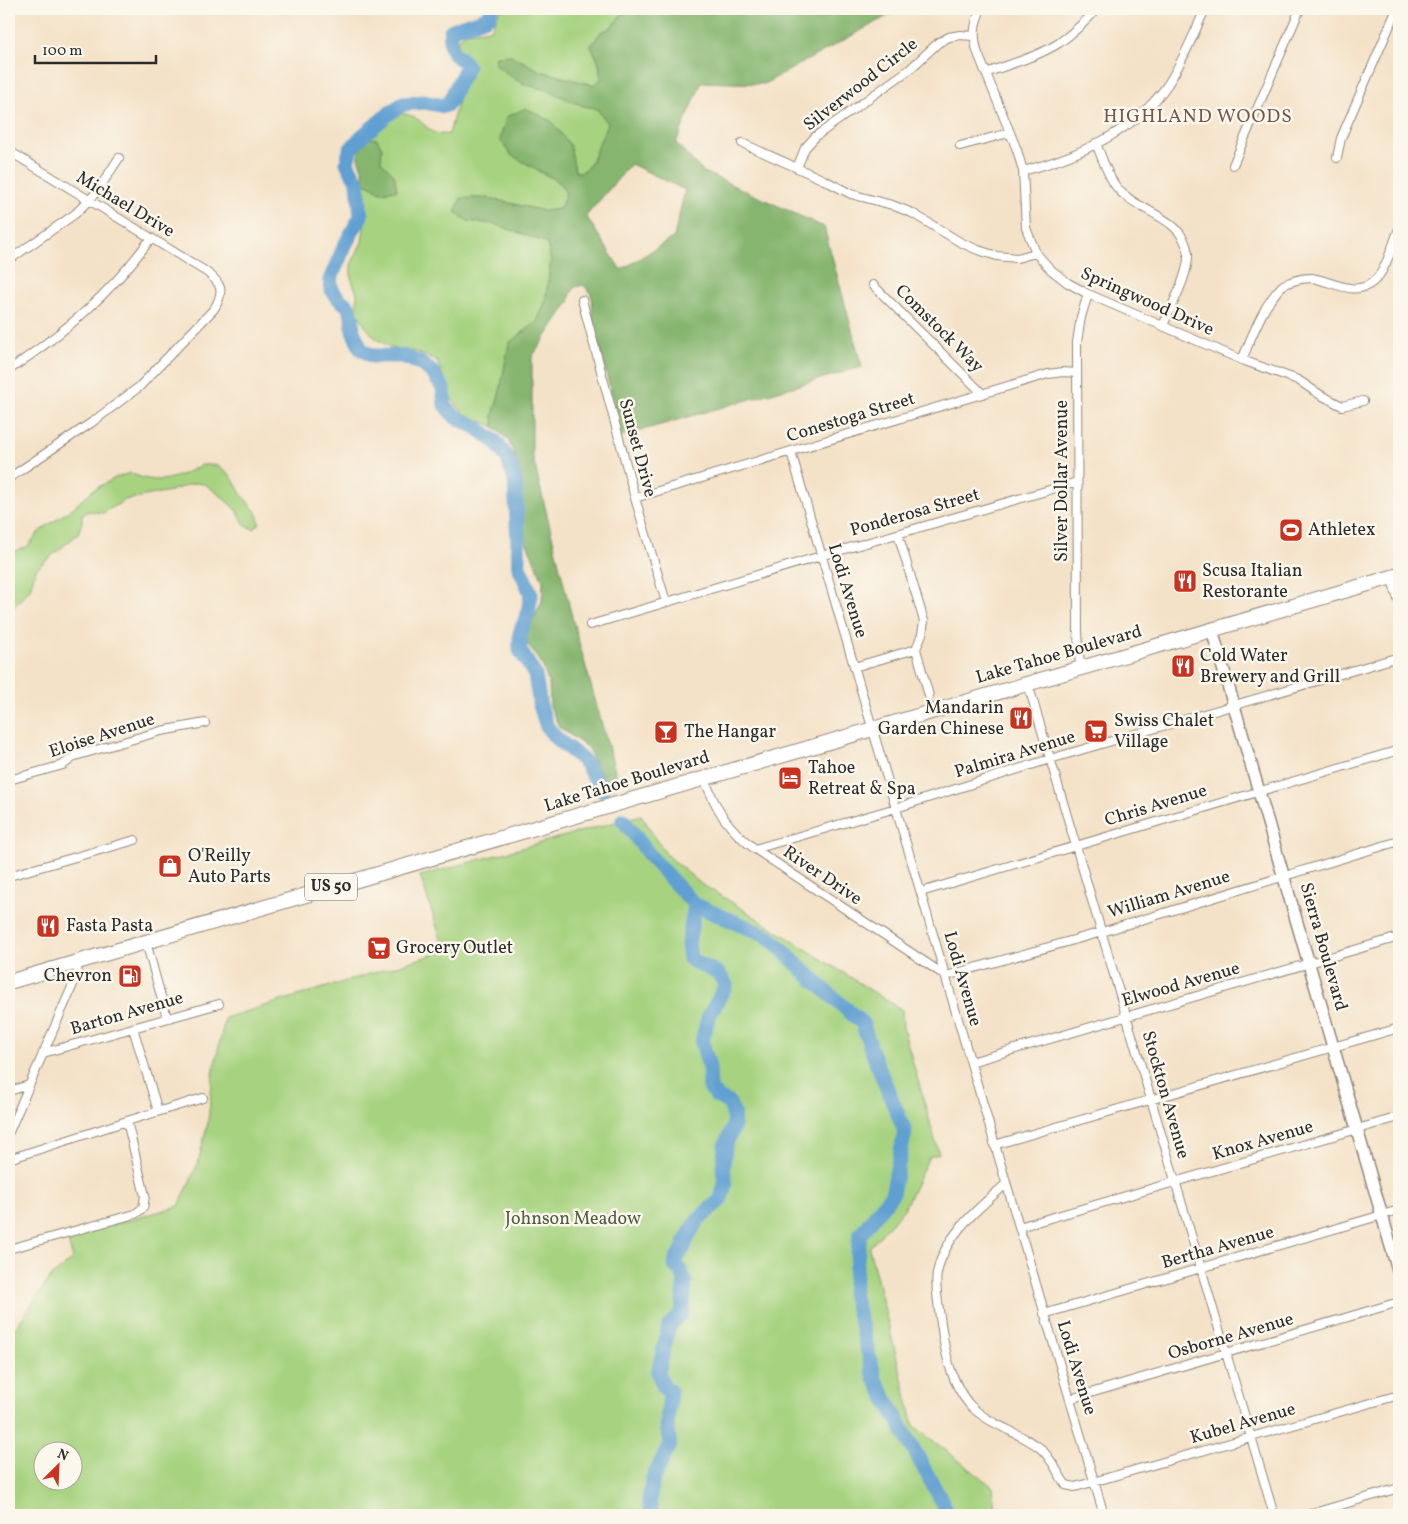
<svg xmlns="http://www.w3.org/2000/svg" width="1408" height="1524" font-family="Vollkorn,serif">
  <rect width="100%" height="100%" fill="#fbf7ec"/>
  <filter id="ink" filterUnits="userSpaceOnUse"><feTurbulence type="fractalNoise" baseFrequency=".02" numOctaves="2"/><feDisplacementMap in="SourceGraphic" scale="10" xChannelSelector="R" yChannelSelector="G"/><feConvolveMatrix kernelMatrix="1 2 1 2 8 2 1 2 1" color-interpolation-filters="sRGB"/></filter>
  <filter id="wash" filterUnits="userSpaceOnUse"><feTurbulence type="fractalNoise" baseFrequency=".0096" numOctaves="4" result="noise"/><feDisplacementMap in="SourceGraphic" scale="20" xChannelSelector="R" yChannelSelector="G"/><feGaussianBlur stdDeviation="1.12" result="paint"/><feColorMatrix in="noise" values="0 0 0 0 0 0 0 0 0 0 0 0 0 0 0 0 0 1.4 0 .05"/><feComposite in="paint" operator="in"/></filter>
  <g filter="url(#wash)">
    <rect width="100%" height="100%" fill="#f4e2c8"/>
    <path fill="#a7d380" stroke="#697f56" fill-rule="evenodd" d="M500,9H627L609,29L601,32L591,46L599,63L601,80L593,85L540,71L511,55L521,83L549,91L583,106L596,108L608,123L590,165L581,173L575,171L570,145L538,171L558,181L566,193L560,209L544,211L488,198L455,211L468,221L495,224L547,243L551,261L545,303L537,322L520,334L500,391L493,416L494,427L463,413L451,398L437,361L416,352L392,348L376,339L365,326L357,312V293L351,278V265L362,242L366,215L364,182L381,192L397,190L394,174L380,161L382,148L377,139L370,138L398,113C403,114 410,114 414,117C428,125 429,136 449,134L460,93L470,77L472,65L466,54L458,50V39L467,32L491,29L498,15Z
      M201,465H216L231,476L241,494L256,512L260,523L254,529L246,526L236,510L221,496L205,484L194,483L170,491L125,500L103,513L89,511L82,514V522L78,534L36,569L30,589L9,612V553L27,547L40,531L74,507L93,490L117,477L130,473C159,486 175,479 201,465Z
      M641,815L666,854L701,884L733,903L902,1010L903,1028L939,1154L929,1157L904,1209L869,1248L914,1426L993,1487L995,1515H9V1337L50,1278L73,1259L67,1238L179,1206L198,1163L208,1122L213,1073L225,1018L445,951L420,876ZM42,1452H72V1482H42Z"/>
    <path fill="#85b56e" stroke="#58704c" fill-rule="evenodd" d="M627,9H900L764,84L702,82L676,143L702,171L824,227L862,367L622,436L593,321C590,303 598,299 583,285L575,287L571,293L569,302L532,357V454L573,621L619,785L611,789L595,764L588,748L559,727L550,706L549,684L542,664L527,644V632L542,601L543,581L525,539L518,462L508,440L494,427L493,416L500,391L509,343L537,322L545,303L551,261L547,243L495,224L468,221L455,212L461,198H488L544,211L560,209L566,193L558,181L511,155L500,140L506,117L526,108L551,121L570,145L575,171L581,173L590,165L608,123L596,108L583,106L549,91L521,83L495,65L496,56L511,55L540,71L593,85L601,80L599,63L591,46L601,32L609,29ZM631,164L685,190L674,237L621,270L586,216Z
      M370,138L377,139L382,148L381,161L394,174L397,190L381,192L364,182C364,158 347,160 370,138Z"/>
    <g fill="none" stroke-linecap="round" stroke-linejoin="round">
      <path stroke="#5e9fd1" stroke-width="15" d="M491,9L489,16C475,25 464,23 451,31C450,38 449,47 454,53C458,59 462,57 467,66L448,104L444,106L424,102L403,104L391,112L361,137L350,150L347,163L358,183L361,216L345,245L330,280L332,290L338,298L348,306L352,316L353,331L361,349L372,356H402L420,363L432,372L443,388L445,405L455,417L476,427L496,442L508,459L515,481L519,567L531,594L528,613L520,633V650L535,675L539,699
        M539,702L547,727L556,738L585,762L602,791
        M623,820L654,861L695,905L769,937L818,984L862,1023L876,1062L905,1131L892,1194L860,1235L853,1293L875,1379L944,1505L948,1515
        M652,1515L649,1501L653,1478L670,1445L667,1425L670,1391L664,1388L658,1373L669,1326L682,1312L685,1281L680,1270L675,1266L676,1259L683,1249L688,1236L697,1221L721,1199L725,1183L723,1167L725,1146L734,1125L733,1112L729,1103L716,1096L710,1088L709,1067L702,1042L708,1018L726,985C718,967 705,970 690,959L688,943L695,905"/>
    </g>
  </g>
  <g filter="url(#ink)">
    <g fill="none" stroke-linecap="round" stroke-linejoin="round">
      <g stroke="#90867a" stroke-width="10">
        <path id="street" d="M981,9C974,24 973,35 977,51L1017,150L1023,171L1026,228L1036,253L1050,269L1068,283L1088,294L1242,360L1298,380L1319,394L1342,406L1363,401
          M986,73C1010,64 1037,57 1059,43C1073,33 1086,21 1097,9
          M742,143L824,180L851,194L892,205L912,213L960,242L978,250L997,256L1017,258L1036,253
          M1096,143C1102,158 1107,175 1117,188C1138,213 1184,216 1188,254C1189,275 1171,306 1163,326
          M960,146L1009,133
          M9,151L205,271C222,283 225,291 214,309L139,387L91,423L9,478
          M1337,158L1341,138L1397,9
          M1233,165L1300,9
          M797,168L805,148L816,136L910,69L938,43L949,37L960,35L973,36
          M1023,171C1076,157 1136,131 1168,84C1183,61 1194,34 1205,9
          M9,260L75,214L96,193L119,158
          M873,285L983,394
          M582,300L635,498L666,602
          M1242,360C1252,336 1263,305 1282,286C1285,283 1289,283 1293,281C1299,279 1305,278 1312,278C1332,281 1355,298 1374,281C1386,271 1393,243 1399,229
          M9,370C66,331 110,295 151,238
          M791,452L1104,1515
          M635,498L1048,374L1063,372L1077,373
          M898,534L924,621L922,634L916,649
          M1391,577L1399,602
          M590,625L821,556L1077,482
          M854,667L916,649L929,696
          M1080,669L1078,632L1077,342L1081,317L1088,294
          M1028,684L1274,1515
          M704,778C717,811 726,827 755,849L946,976L1102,932L1399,841
          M9,780L63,765L75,756L161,731L205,723
          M755,849L896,808L1050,759L1399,657
          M9,876L135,840
          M921,892L1399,750
          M146,942L167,1018
          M133,1028L158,1111
          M43,1053L219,1004
          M971,1062L1399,937
          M9,1091L29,1085
          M9,1132L78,973L76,963
          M994,1145L1399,1028
          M9,1159L127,1121L203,1098
          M1006,1184C979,1208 944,1235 937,1273C934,1287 941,1321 943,1337C947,1360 953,1385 969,1404C988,1425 1018,1431 1040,1448C1052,1458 1057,1473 1066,1485L1075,1487L1399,1395
          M1019,1227L1399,1117
          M9,1249L135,1214L143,1208L145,1196L127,1121
          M1044,1314L1399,1210
          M1070,1399L1399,1302
          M1307,1515L1399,1488"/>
      </g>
      <g stroke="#90867a" stroke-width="14">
        <path id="secondary" d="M1212,630L1399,1274"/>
      </g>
      <g stroke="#90867a" stroke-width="16">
        <path id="highway" d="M9,982L1399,575"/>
      </g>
      <use href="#street" stroke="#fff" stroke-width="8"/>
      <use href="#secondary" stroke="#fff" stroke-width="11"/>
      <use href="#highway" stroke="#fff" stroke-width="14"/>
    </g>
  </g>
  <defs>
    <g id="stadium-square" transform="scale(1.25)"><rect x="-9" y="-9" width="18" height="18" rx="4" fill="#c8321e" stroke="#fbf7ec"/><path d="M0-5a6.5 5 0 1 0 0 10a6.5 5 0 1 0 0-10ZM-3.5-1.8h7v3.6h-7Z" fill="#fff"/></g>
    <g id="restaurant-square" transform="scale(1.25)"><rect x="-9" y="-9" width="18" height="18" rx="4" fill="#c8321e" stroke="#fbf7ec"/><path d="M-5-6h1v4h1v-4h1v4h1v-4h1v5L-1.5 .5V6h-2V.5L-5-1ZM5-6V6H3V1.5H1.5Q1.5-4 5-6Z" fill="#fff"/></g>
    <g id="supermarket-square" transform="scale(1.25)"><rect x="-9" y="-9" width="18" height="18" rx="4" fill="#c8321e" stroke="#fbf7ec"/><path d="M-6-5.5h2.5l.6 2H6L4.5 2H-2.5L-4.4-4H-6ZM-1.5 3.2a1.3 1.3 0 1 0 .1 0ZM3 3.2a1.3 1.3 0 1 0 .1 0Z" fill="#fff"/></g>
    <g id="bar-square" transform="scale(1.25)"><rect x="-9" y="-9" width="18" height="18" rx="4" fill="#c8321e" stroke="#fbf7ec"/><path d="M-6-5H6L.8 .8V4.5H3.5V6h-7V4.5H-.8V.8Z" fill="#fff"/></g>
    <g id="hotel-square" transform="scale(1.25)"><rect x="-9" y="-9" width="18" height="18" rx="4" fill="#c8321e" stroke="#fbf7ec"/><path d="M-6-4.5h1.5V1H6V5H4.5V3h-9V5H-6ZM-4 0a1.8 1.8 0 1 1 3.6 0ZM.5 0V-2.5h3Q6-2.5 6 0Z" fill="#fff"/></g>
    <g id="shop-square" transform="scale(1.25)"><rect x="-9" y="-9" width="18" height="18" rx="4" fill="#c8321e" stroke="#fbf7ec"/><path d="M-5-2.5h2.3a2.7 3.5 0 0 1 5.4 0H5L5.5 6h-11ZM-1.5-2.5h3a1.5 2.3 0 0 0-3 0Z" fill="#fff"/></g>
    <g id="fuel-square" transform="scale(1.25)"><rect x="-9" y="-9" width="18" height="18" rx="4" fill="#c8321e" stroke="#fbf7ec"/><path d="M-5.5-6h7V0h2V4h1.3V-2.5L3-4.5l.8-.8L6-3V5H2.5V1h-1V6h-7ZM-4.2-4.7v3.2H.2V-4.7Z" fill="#fff"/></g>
  </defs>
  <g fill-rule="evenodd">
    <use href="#stadium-square" x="1291" y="530"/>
    <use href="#restaurant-square" x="1185" y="581"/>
    <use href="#restaurant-square" x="1183" y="666"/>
    <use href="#restaurant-square" x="1021" y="718"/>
    <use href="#supermarket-square" x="1096" y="731"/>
    <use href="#bar-square" x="666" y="732"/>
    <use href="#hotel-square" x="790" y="778"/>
    <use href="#shop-square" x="170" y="866"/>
    <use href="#restaurant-square" x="48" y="926"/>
    <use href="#supermarket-square" x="379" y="948"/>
    <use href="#fuel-square" x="130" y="976"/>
  </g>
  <g text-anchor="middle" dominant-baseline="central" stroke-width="5" stroke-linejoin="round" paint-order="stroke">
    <rect fill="#fbf7ec" stroke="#696865" stroke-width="1" x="305" y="873.5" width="52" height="27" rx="4"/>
    <g font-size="16" font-weight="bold" fill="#2b2b2b">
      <text x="331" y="887">US 50</text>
    </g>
    <g font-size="18" fill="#2b2b2b" stroke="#fbf7ec">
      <text transform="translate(861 85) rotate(-38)">Silverwood Circle</text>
      <text transform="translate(125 205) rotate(31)">Michael Drive</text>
      <text transform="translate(1147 302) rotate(24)">Springwood Drive</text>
      <text transform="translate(939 329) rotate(45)">Comstock Way</text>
      <text transform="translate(851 418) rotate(-17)">Conestoga Street</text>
      <text transform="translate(637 448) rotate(75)">Sunset Drive</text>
      <text transform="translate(1062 481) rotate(-90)">Silver Dollar Avenue</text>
      <text transform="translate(915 513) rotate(-16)">Ponderosa Street</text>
      <text transform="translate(847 591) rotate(73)">Lodi Avenue</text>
      <text transform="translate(1059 655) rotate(-16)">Lake Tahoe Boulevard</text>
      <text transform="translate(102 736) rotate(-18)">Eloise Avenue</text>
      <text transform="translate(1015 755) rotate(-17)">Palmira Avenue</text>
      <text transform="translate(627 782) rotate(-17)">Lake Tahoe Boulevard</text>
      <text transform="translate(1156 806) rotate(-17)">Chris Avenue</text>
      <text transform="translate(822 876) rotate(34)">River Drive</text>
      <text transform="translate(1169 895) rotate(-17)">William Avenue</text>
      <text transform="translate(1323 947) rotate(74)">Sierra Boulevard</text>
      <text transform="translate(962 979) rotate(74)">Lodi Avenue</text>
      <text transform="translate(1181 985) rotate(-16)">Elwood Avenue</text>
      <text transform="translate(127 1014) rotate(-16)">Barton Avenue</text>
      <text transform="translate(1165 1095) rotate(74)">Stockton Avenue</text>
      <text transform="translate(1263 1141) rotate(-16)">Knox Avenue</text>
      <text transform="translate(1218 1248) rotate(-16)">Bertha Avenue</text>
      <text transform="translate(1231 1337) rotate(-16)">Osborne Avenue</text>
      <text transform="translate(1076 1368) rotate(73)">Lodi Avenue</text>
      <text transform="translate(1243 1424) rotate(-16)">Kubel Avenue</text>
    </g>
    <g font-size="18" fill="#2b2b2b" stroke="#fbf7ec" text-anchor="start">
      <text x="1308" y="530">Athletex</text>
      <text x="1202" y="571">Scusa Italian<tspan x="1202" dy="21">Restorante</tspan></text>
      <text x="1200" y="656">Cold Water<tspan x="1200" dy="21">Brewery and Grill</tspan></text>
      <text x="1004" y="708" text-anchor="end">Mandarin<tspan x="1004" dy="21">Garden Chinese</tspan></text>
      <text x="1114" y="721">Swiss Chalet<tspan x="1114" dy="21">Village</tspan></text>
      <text x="684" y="732">The Hangar</text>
      <text x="808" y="768">Tahoe<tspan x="808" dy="21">Retreat &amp; Spa</tspan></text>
      <text x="188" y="856">O'Reilly<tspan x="188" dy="21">Auto Parts</tspan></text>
      <text x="66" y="926">Fasta Pasta</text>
      <text x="396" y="948">Grocery Outlet</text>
      <text x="112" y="976" text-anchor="end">Chevron</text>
    </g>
    <g font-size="18" fill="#505d44" stroke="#fbf7ec">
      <text x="573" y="1219">Johnson Meadow</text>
    </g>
    <g font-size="19" letter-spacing="1" fill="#74564e" stroke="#fbf7ec">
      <text x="1198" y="117">HIGHLAND WOODS</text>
    </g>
  </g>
  <rect width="1408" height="1524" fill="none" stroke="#fbf7ec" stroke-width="30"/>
  <g transform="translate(58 1466) rotate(24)"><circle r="24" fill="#fbf7ec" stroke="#a8a59f"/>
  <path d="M0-4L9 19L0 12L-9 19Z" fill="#c8321e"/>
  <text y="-8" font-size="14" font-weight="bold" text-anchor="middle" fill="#2b2b2b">N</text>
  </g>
  <path d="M35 55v8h121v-8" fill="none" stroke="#2b2b2b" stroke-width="2.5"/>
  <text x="42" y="55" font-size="15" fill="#2b2b2b" stroke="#fbf7ec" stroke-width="4" paint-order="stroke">100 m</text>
</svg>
